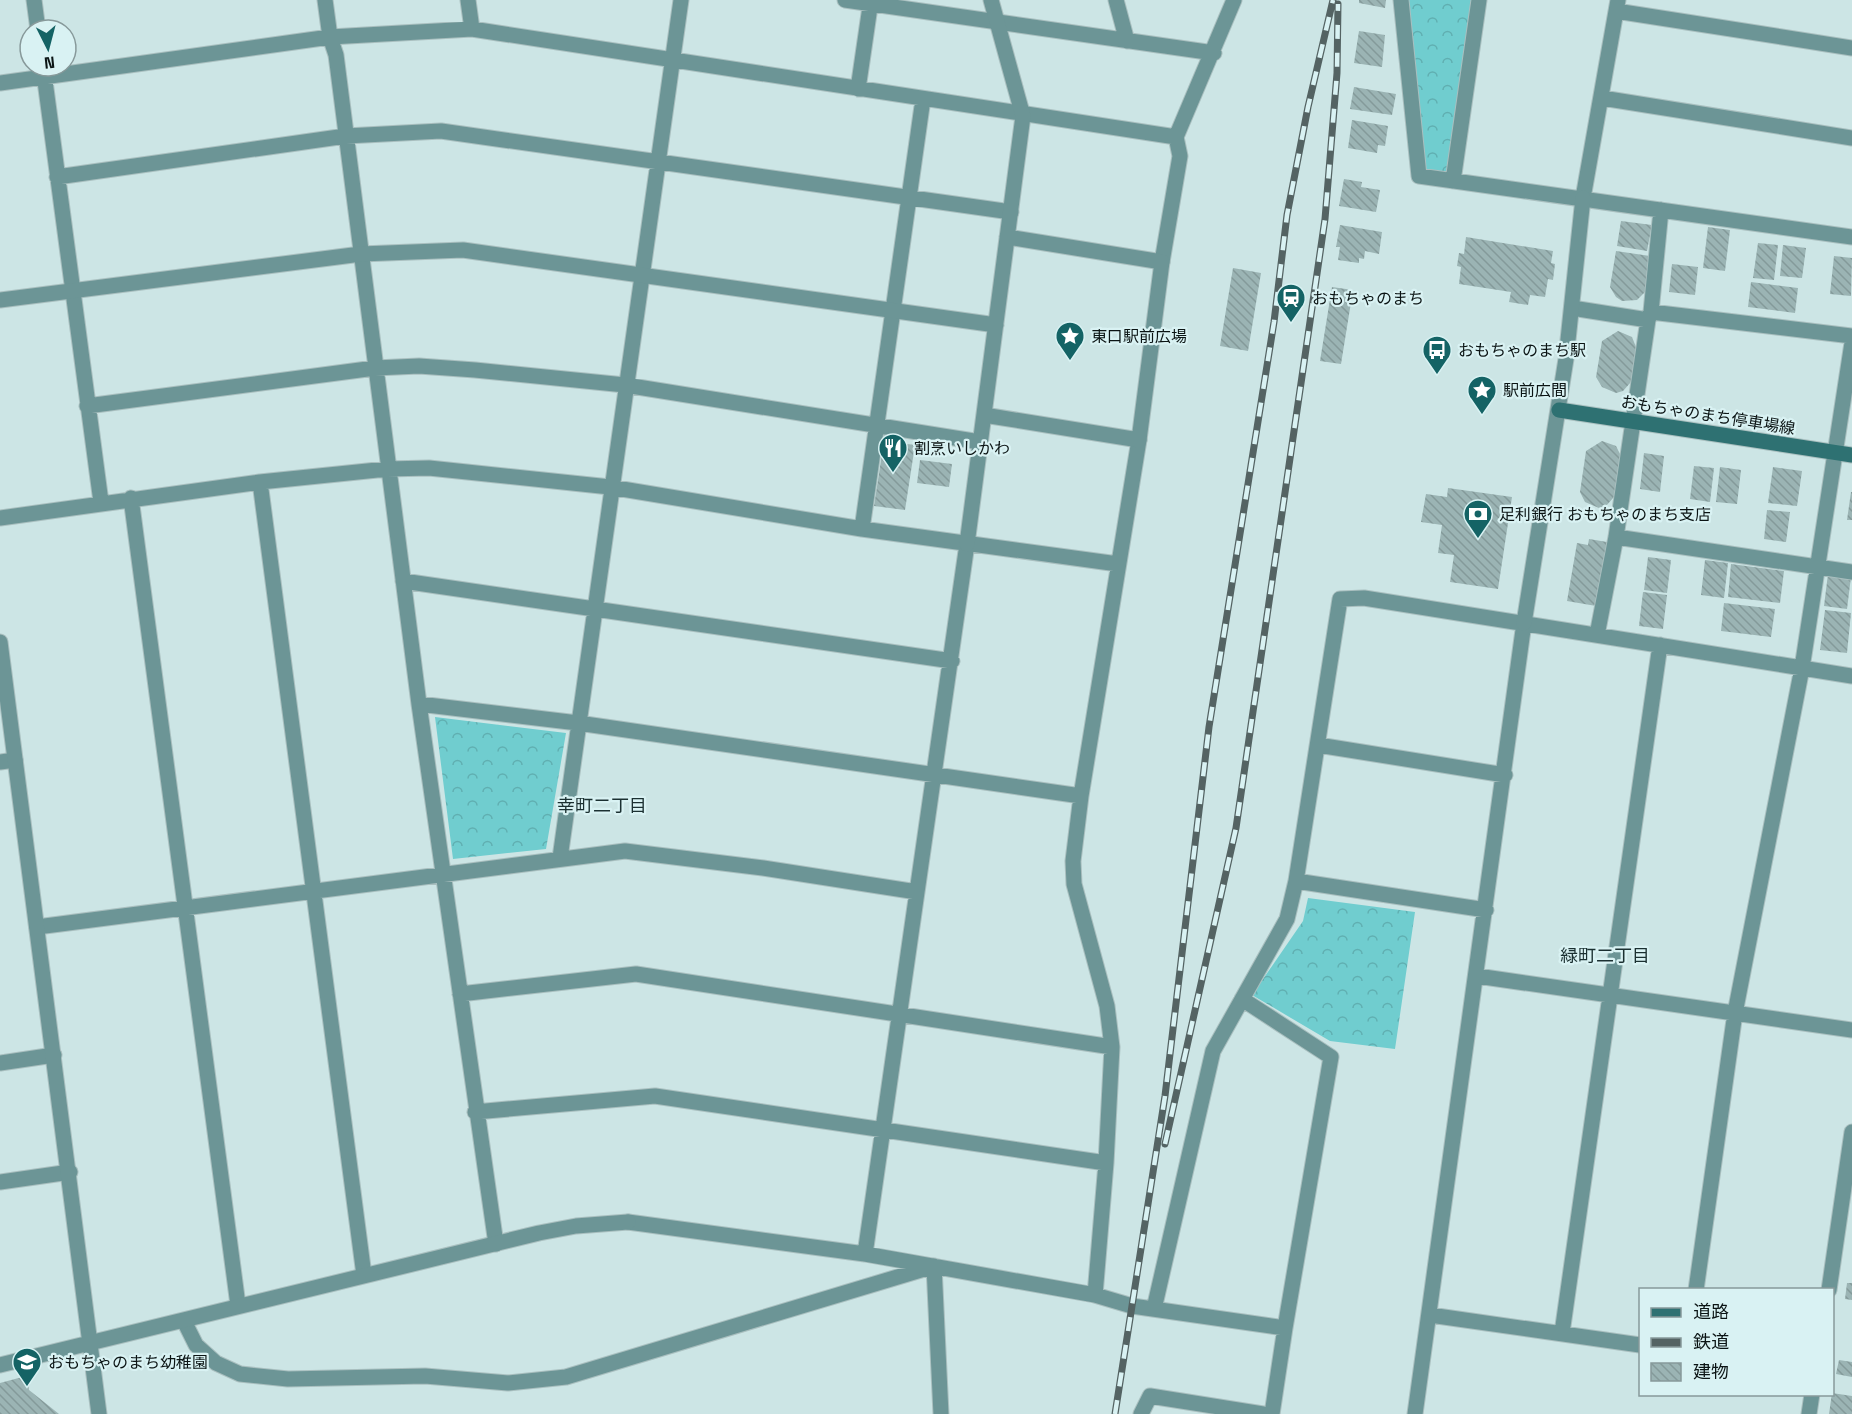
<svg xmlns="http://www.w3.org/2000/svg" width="1852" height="1414" font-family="'Space Grotesk','Noto Sans JP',sans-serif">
  <defs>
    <pattern id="forest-crowns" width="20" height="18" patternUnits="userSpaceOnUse" patternTransform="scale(1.5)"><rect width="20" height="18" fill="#70cdcf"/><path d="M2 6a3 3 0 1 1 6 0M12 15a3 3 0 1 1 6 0" fill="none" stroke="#60afb1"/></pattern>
    <pattern id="building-back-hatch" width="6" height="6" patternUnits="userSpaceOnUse" patternTransform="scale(1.5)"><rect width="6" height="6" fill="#9bb4b4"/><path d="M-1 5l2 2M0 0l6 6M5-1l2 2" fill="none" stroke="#849a9a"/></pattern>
  </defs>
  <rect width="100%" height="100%" fill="#cce5e5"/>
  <path fill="url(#forest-crowns)" d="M1401,0H1479L1453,181L1419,176Z
    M435,717L566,733L546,849L453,859Z
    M1308,898L1415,912L1395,1049L1330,1041L1252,995L1303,921Z"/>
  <path fill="url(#building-back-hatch)" d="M1359,0H1386L1385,8L1359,3Z
    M1359,31L1385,35L1382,67L1354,63Z
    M1354,87L1396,94L1392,115L1350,109Z
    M1352,120L1388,126L1385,146L1378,145L1377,153L1348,148Z
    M1344,179L1362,182L1361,187L1380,190L1376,212L1339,206Z
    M1621,221L1652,225L1647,251L1617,246Z
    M1340,225L1382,232L1379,254L1365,251L1364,259L1359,258V263L1338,260L1340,247H1336Z
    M1708,227L1730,230L1725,271L1703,268Z
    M1466,237L1553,251L1551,263L1555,264L1553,280L1548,279L1545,297L1530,295L1528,305L1509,302L1511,292L1459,284L1461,267L1457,266L1459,253L1464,254Z
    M1758,243L1778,245L1774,280L1753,278Z
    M1783,245L1806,248L1802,278L1780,276Z
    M1616,251L1650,256L1645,292L1637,300L1622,301L1616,297L1610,287Z
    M1834,256L1852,258L1851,296L1830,294Z
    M1672,264L1698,267L1695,295L1669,292Z
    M1233,268L1261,273L1248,351L1220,346Z
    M1751,282L1798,288L1795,313L1748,307Z
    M1332,287L1353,290L1341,364L1320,361Z
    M1618,331L1632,337L1636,347L1631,382L1623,391L1616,393L1602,387L1596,377L1602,341Z
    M884,441L915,445L905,510L874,506Z
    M1602,441L1616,446L1621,456L1614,497L1606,506L1599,508L1585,502L1580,492L1586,451Z
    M1644,453L1664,456L1660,492L1640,489Z
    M920,460L952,464L949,487L917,483Z
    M1694,466L1714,468L1710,502L1690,499Z
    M1720,467L1741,470L1737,504L1716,502Z
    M1773,467L1802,471L1797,506L1768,503Z
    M1448,488L1512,497L1498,589L1450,582L1454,555L1438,553L1442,525L1421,522L1426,494L1447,497Z
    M1851,492H1852V520H1847Z
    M1767,510L1790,512L1786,542L1764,539Z
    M1589,539L1607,542L1596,606L1567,601L1577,543L1588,545Z
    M1648,557L1671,560L1667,593L1644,590Z
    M1705,560L1728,563L1724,598L1701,595Z
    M1731,564L1784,571L1780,603L1728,597Z
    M1828,574L1851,577L1847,609L1824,606Z
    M1643,592L1667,595L1663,629L1639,626Z
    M1724,603L1775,609L1771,637L1721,631Z
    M1825,610L1851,613L1847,653L1820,650Z
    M1847,1283H1852V1300L1845,1299Z
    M1839,1360L1852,1362V1377L1836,1374Z
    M26,1376L29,1390L59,1414H0V1383Z
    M1832,1393L1852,1396V1414H1829Z"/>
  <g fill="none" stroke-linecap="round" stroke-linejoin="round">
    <g stroke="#a9bfbf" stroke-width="17">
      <path id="minor" d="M34,0L38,30
        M325,0L330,37L336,55L419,704L496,1244
        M468,0L472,29
        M845,0L1214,53
        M1116,0L1127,41
        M1401,0L1419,176L1852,237
        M1616,11L1852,48
        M43,66L101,502
        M0,83L330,37L472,29L1176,137L1180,156L1162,262
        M858,89L871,0
        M1602,98L1852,138
        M1176,137L1234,0
        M57,177L346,136L441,131L1011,212
        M1453,181L1479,0
        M1583,198L1618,0
        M1572,308L1648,320
        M1651,312L1852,336
        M87,406L375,368L419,366L475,370L625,385L980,442
        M260,482L364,1275
        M131,498L238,1305
        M0,518L260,482L387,469L429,468L610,487L862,529L1118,564
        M862,529L923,99
        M1616,537L1852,572
        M403,581L952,661
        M1597,635L1616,537L1648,320L1651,312L1661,210
        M419,704L578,723L1081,796
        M1318,745L1505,775
        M0,762L15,760
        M560,858L681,0
        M1296,881L1486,910
        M37,927L625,851L763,868L917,892
        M1477,976L1852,1030
        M460,994L636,974L1112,1047
        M1242,999L1331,1057L1285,1328
        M0,1063L54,1055
        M475,1112L655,1096L1106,1163
        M0,1182L70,1172
        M628,1222L865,1254L1095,1295L1132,1306L1285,1328L1272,1414
        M865,1254L967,544
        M1696,1290L1735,1013L1802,668L1852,343
        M1829,1290L1852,1132
        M1095,1295L1106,1163L1112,1047L1107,1006L1074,884L1073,861L1081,796L1139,440
        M1154,1309L1213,1051L1287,919L1296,881L1340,599L1364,598L1852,676
        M1430,1315L1640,1345
        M184,1321L196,1345L216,1363L240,1374L288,1379L425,1376L508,1383L566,1377L934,1266L941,1414
        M1562,1333L1660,645
        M1141,1414L1150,1396L1263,1414
        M1415,1414L1524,623
        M1809,1414L1812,1394"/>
    </g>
    <g stroke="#a9bfbf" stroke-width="17">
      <path id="tertiary" d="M0,300L361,254L463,250L996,325
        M984,415L1139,440L1162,262L1007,237
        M967,544L1023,116L991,0
        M1524,623L1566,359L1583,198
        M0,642L99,1414
        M0,1365L539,1233L576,1226L628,1222"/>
    </g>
    <g stroke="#a9bfbf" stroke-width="17">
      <path id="secondary" d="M1559,410L1852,455"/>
    </g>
    <use href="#minor" stroke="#6c9596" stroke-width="15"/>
    <use href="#tertiary" stroke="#6c9596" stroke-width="15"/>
    <use href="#secondary" stroke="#2e7172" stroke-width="15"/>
    <g stroke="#546363" stroke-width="7">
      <path id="rail" d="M1165,1144L1236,828L1325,219L1337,73L1338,4
        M1115,1414L1165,1096L1209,727L1274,322L1287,215L1308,107L1333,0"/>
    </g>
    <use href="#rail" stroke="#d9f2f3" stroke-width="4.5" stroke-dasharray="14" stroke-linecap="butt"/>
  </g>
  <defs>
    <g id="station-pin" transform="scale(1.5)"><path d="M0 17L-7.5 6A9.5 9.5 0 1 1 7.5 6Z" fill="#146365" stroke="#d9f2f3"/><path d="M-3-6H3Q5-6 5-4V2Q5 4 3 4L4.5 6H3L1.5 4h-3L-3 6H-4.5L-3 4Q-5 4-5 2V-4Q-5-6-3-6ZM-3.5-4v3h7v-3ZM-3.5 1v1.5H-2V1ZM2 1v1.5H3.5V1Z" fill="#fff"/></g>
    <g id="sight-pin" transform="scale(1.5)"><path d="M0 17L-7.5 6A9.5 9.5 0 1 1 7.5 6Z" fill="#146365" stroke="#d9f2f3"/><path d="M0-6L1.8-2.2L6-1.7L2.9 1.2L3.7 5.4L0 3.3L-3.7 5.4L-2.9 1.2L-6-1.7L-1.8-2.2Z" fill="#fff"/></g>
    <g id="bus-pin" transform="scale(1.5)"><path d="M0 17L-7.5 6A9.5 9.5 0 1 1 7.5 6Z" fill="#146365" stroke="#d9f2f3"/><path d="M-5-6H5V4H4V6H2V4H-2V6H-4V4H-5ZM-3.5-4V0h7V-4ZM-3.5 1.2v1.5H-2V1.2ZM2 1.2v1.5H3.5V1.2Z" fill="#fff"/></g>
    <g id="restaurant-pin" transform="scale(1.5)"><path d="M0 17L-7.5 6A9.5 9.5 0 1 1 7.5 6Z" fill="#146365" stroke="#d9f2f3"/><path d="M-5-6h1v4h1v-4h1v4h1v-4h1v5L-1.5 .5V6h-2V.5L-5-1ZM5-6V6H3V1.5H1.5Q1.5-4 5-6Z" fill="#fff"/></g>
    <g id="bank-pin" transform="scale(1.5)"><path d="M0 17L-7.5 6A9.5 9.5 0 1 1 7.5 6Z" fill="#146365" stroke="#d9f2f3"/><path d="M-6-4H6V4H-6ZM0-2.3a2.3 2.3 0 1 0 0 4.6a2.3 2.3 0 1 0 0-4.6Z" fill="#fff"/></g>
    <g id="school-pin" transform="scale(1.5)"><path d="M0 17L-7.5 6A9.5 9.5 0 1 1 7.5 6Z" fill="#146365" stroke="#d9f2f3"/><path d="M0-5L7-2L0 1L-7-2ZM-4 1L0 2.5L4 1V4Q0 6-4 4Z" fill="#fff"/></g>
  </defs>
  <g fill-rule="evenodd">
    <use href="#station-pin" x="1291" y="298"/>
    <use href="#sight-pin" x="1070" y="336"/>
    <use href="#bus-pin" x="1437" y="350"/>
    <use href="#sight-pin" x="1482" y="390"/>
    <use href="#restaurant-pin" x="893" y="448"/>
    <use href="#bank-pin" x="1478" y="514"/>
    <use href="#school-pin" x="27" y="1362"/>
  </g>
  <g text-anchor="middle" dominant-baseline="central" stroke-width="4.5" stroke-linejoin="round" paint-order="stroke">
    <g font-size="16" fill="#0b1414" stroke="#d9f2f3" text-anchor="start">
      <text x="1312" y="298">おもちゃのまち</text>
      <text x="1091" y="336">東口駅前広場</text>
      <text x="1458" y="350">おもちゃのまち駅</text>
      <text x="1503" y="390">駅前広間</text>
      <text x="914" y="448">割烹いしかわ</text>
      <text x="1499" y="514">足利銀行 おもちゃのまち支店</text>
      <text x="48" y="1362">おもちゃのまち幼稚園</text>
    </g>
    <g font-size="16" fill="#0b1414" stroke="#d9f2f3">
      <text transform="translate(1708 415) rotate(9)">おもちゃのまち停車場線</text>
    </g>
    <g font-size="18" fill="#1b3031" stroke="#d9f2f3">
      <text x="602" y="805">幸町二丁目</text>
      <text x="1605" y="955">緑町二丁目</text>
    </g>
  </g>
  <rect x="1639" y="1288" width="195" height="108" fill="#d9f2f3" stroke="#87999a" stroke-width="1.5"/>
  <rect x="1651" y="1308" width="30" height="9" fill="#2e7172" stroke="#87999a" stroke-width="1.5"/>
  <text x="1693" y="1318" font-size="18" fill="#0b1414">道路</text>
  <rect x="1651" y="1338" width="30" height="9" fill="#546363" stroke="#87999a" stroke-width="1.5"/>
  <text x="1693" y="1348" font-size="18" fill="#0b1414">鉄道</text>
  <rect x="1651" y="1363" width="30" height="18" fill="url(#building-back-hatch)" stroke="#87999a" stroke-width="1.5"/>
  <text x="1693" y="1378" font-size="18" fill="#0b1414">建物</text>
  <g transform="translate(48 48) rotate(174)"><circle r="28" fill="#d9f2f3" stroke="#87999a" stroke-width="1.5"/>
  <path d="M0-4.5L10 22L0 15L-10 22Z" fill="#146365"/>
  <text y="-9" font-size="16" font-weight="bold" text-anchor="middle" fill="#0b1414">N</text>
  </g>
</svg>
